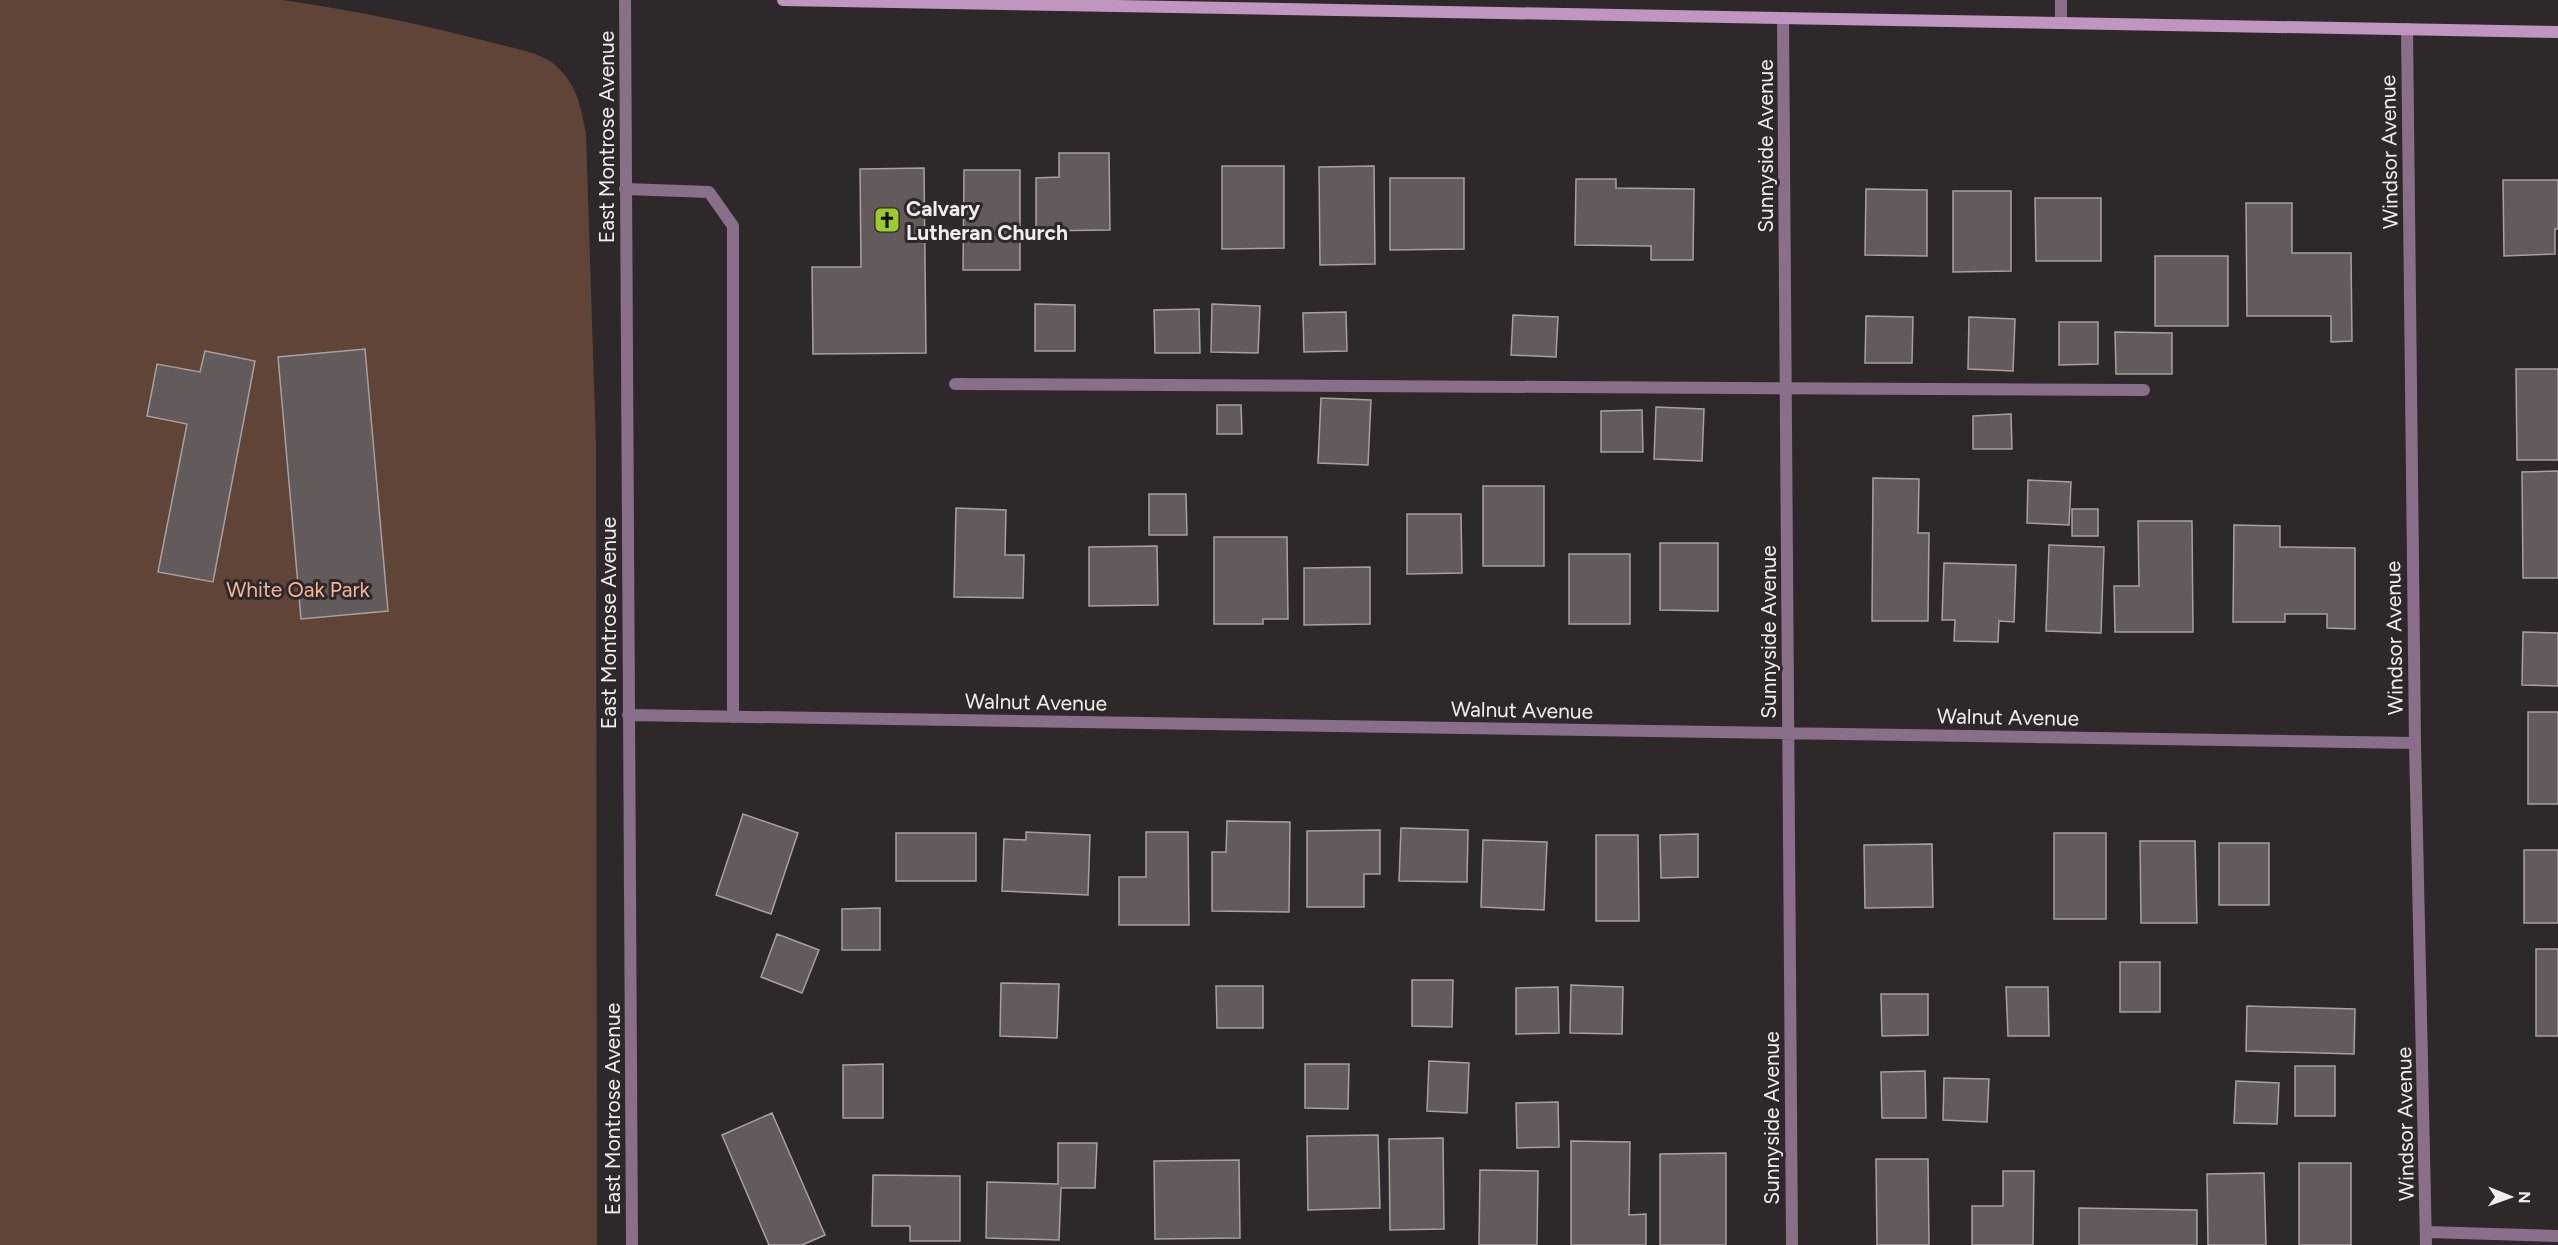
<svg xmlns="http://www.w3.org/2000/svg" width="2558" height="1245" font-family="Figtree,sans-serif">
  <rect width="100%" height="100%" fill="#2e282a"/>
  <path fill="#5f4437" d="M0,0H282C354,10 424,25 494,43C513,48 540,52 555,65C577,84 581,107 586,134L596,446L597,1245H0Z"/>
  <path fill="#635b5b" stroke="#a8a0a0" stroke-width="1.5" d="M1059,153H1109L1110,230L1036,231V178L1059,177Z
    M1222,166H1284V248L1222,249Z
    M1374,166L1375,264L1320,265L1319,167Z
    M924,168L926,353L813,354L812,267H861L860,169Z
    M964,170H1020V270H963Z
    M1390,178H1464V249L1390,250Z
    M1576,179H1616V188L1694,189L1693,260H1651V246L1575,245Z
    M2503,180H2558V229H2555V254L2504,256Z
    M1866,189L1927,190V256L1865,255Z
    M1953,191H2011V271L1953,272Z
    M2035,198H2101V261H2036Z
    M2246,203H2292V253H2351L2352,341L2331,342V316H2247Z
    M2155,256H2228V326H2155Z
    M1035,304L1075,305V351H1035Z
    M1212,304L1260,306L1258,353L1211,352Z
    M1199,309L1200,353H1155L1154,310Z
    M1346,312L1347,351L1304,352L1303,313Z
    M1513,315L1558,317L1556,357L1511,355Z
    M1866,316L1913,317L1912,363H1865Z
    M1969,317L2015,319L2013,371L1968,369Z
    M2059,322H2098V364L2059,365Z
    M2115,332L2172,333V374H2116Z
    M365,349L388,611L301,619L278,357Z
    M205,351L255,361L213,582L158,572L187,424L147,416L157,364L200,372Z
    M2516,369H2558V460H2517Z
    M1321,398L1371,400L1368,465L1318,463Z
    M1217,405H1241L1242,434H1217Z
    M1656,407L1704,409L1702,461L1654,459Z
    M1642,410L1643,452H1601V411Z
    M2011,414L2012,449H1973V416Z
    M2558,471V578H2523L2522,472Z
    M1873,478L1919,479L1918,533H1929L1928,621H1872Z
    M2028,480L2071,482L2069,525L2027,523Z
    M1483,486H1544V566H1483Z
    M1149,494H1186L1187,535H1149Z
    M956,508L1006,510L1005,555H1024L1023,598L954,597Z
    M2072,509H2098V536H2072Z
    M1407,514H1461L1462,573L1407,574Z
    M2138,521H2192L2193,632H2115L2114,586H2139Z
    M2234,525L2280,526V547L2355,548V629L2327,628V614H2285V622H2233Z
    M1214,537H1287L1288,619H1263V624H1214Z
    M1660,543H1718V611L1660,610Z
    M2049,545L2104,547L2101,633L2046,631Z
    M1157,546L1158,605L1089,606V547Z
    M1569,554H1630V624H1569Z
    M1944,563L2016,565L2014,622L1999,621L1998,642L1954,641L1955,620H1942Z
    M1370,567V624L1304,625V568Z
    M2523,632L2558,633V686L2522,685Z
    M2528,712H2558V804H2528Z
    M743,814L798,833L771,914L716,895Z
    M1227,821L1290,822L1289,912L1212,911V852H1226Z
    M1401,828L1468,830L1467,882L1399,881Z
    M1380,830V874H1364V907H1307V831Z
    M1026,832L1090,835L1088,895L1002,891L1004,839L1026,840Z
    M1146,832H1188L1189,925H1119V877H1146Z
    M896,833H976V881H896Z
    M2054,833H2106V919H2054Z
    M1698,834V877L1661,878L1660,835Z
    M1596,835H1638L1639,921H1596Z
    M1483,840L1547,842L1544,910L1481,907Z
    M2140,841H2195L2197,923H2141Z
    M2219,843H2269V905H2219Z
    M1932,844L1933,907L1865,908L1864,845Z
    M2524,850H2558V923H2524Z
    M880,908V950H842V909Z
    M777,934L819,950L802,993L761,977Z
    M2536,949H2558V1036H2536Z
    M2120,962H2160V1012H2120Z
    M1412,980H1453L1452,1027L1412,1026Z
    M1001,983L1059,984L1057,1038L1000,1036Z
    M1571,985L1623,987L1622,1034L1570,1033Z
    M1216,986H1263V1028H1217Z
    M1558,987L1559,1033L1516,1034V988Z
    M2006,987H2048L2049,1036H2008Z
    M1881,994H1928V1035L1882,1036Z
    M2247,1006L2355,1009L2354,1054L2246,1051Z
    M1429,1061L1469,1063L1467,1113L1427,1111Z
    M883,1064V1118H843V1065Z
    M1305,1064H1349L1348,1109L1305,1108Z
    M2295,1066H2335V1116H2295Z
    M1925,1071L1926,1118H1882L1881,1072Z
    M1944,1078L1989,1079L1987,1122L1943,1120Z
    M2236,1081L2279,1083L2277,1124L2234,1123Z
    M1558,1102L1559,1147L1517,1148L1516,1103Z
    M772,1113L825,1235L802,1245H769L722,1135Z
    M1378,1135L1380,1208L1308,1210L1307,1136Z
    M1443,1138L1444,1229L1390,1230L1389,1139Z
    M1571,1141L1630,1142L1629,1215L1646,1214V1245H1571Z
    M1058,1143H1097L1095,1188H1061L1059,1240L986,1238L987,1182L1058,1184Z
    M1726,1153V1245H1660V1154Z
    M1876,1159H1928L1929,1245H1877Z
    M1239,1160L1240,1238L1155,1239L1154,1161Z
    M2299,1163H2351V1245H2299Z
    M1480,1170L1538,1171L1537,1245H1479Z
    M2003,1171H2034L2033,1245H1972V1206H2003Z
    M2264,1173L2266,1245H2208L2207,1174Z
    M873,1175L960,1176V1241H910V1226H872Z
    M2079,1208L2197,1210V1245H2079Z"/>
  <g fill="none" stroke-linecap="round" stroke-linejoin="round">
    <path stroke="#896f89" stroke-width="12" d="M625,189L709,192L733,226V717
      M955,384L2144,390"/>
    <path stroke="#896f89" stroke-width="12" d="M625,0L632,1245
      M2061,0V23
      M1783,18L1792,1245
      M2407,29L2415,743L2426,1245
      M628,715L2415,743
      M2427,1232L2558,1236"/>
    <path stroke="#c096c0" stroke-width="12" d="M783,0L2558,32"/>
  </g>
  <defs>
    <g id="church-square" transform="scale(1.35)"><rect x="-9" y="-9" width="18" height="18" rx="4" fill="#9dca2f" stroke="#2e282a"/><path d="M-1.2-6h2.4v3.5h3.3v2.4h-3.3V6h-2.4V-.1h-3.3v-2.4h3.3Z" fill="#111"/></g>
  </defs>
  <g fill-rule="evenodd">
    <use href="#church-square" x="887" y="220"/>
  </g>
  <g text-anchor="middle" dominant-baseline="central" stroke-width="6" stroke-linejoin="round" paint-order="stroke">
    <g font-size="21" fill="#f1edef" stroke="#2e282a">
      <text transform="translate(606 137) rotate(-90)">East Montrose Avenue</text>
      <text transform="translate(1765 146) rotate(-90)">Sunnyside Avenue</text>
      <text transform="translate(2389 152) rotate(-91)">Windsor Avenue</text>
      <text transform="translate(608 623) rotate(-90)">East Montrose Avenue</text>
      <text transform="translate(1768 632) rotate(-90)">Sunnyside Avenue</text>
      <text transform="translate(2394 638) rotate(-91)">Windsor Avenue</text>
      <text transform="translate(1036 702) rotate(1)">Walnut Avenue</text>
      <text transform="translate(1522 710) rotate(1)">Walnut Avenue</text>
      <text transform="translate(2008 717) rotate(1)">Walnut Avenue</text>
      <text transform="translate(612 1109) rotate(-90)">East Montrose Avenue</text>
      <text transform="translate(1771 1118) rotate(-90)">Sunnyside Avenue</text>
      <text transform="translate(2405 1124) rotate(-91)">Windsor Avenue</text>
    </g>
    <g font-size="21" font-weight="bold" fill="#f1edef" stroke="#2e282a" text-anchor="start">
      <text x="906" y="208">Calvary<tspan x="906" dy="24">Lutheran Church</tspan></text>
    </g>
    <g font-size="21" fill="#f3b598" stroke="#2e282a">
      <text x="298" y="589">White Oak Park</text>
    </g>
  </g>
  <g transform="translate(2510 1197) rotate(91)" stroke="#2e282a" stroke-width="4.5" paint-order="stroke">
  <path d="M0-4.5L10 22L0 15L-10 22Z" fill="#f1edef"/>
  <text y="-9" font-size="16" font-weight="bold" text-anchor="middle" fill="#f1edef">N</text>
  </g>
</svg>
